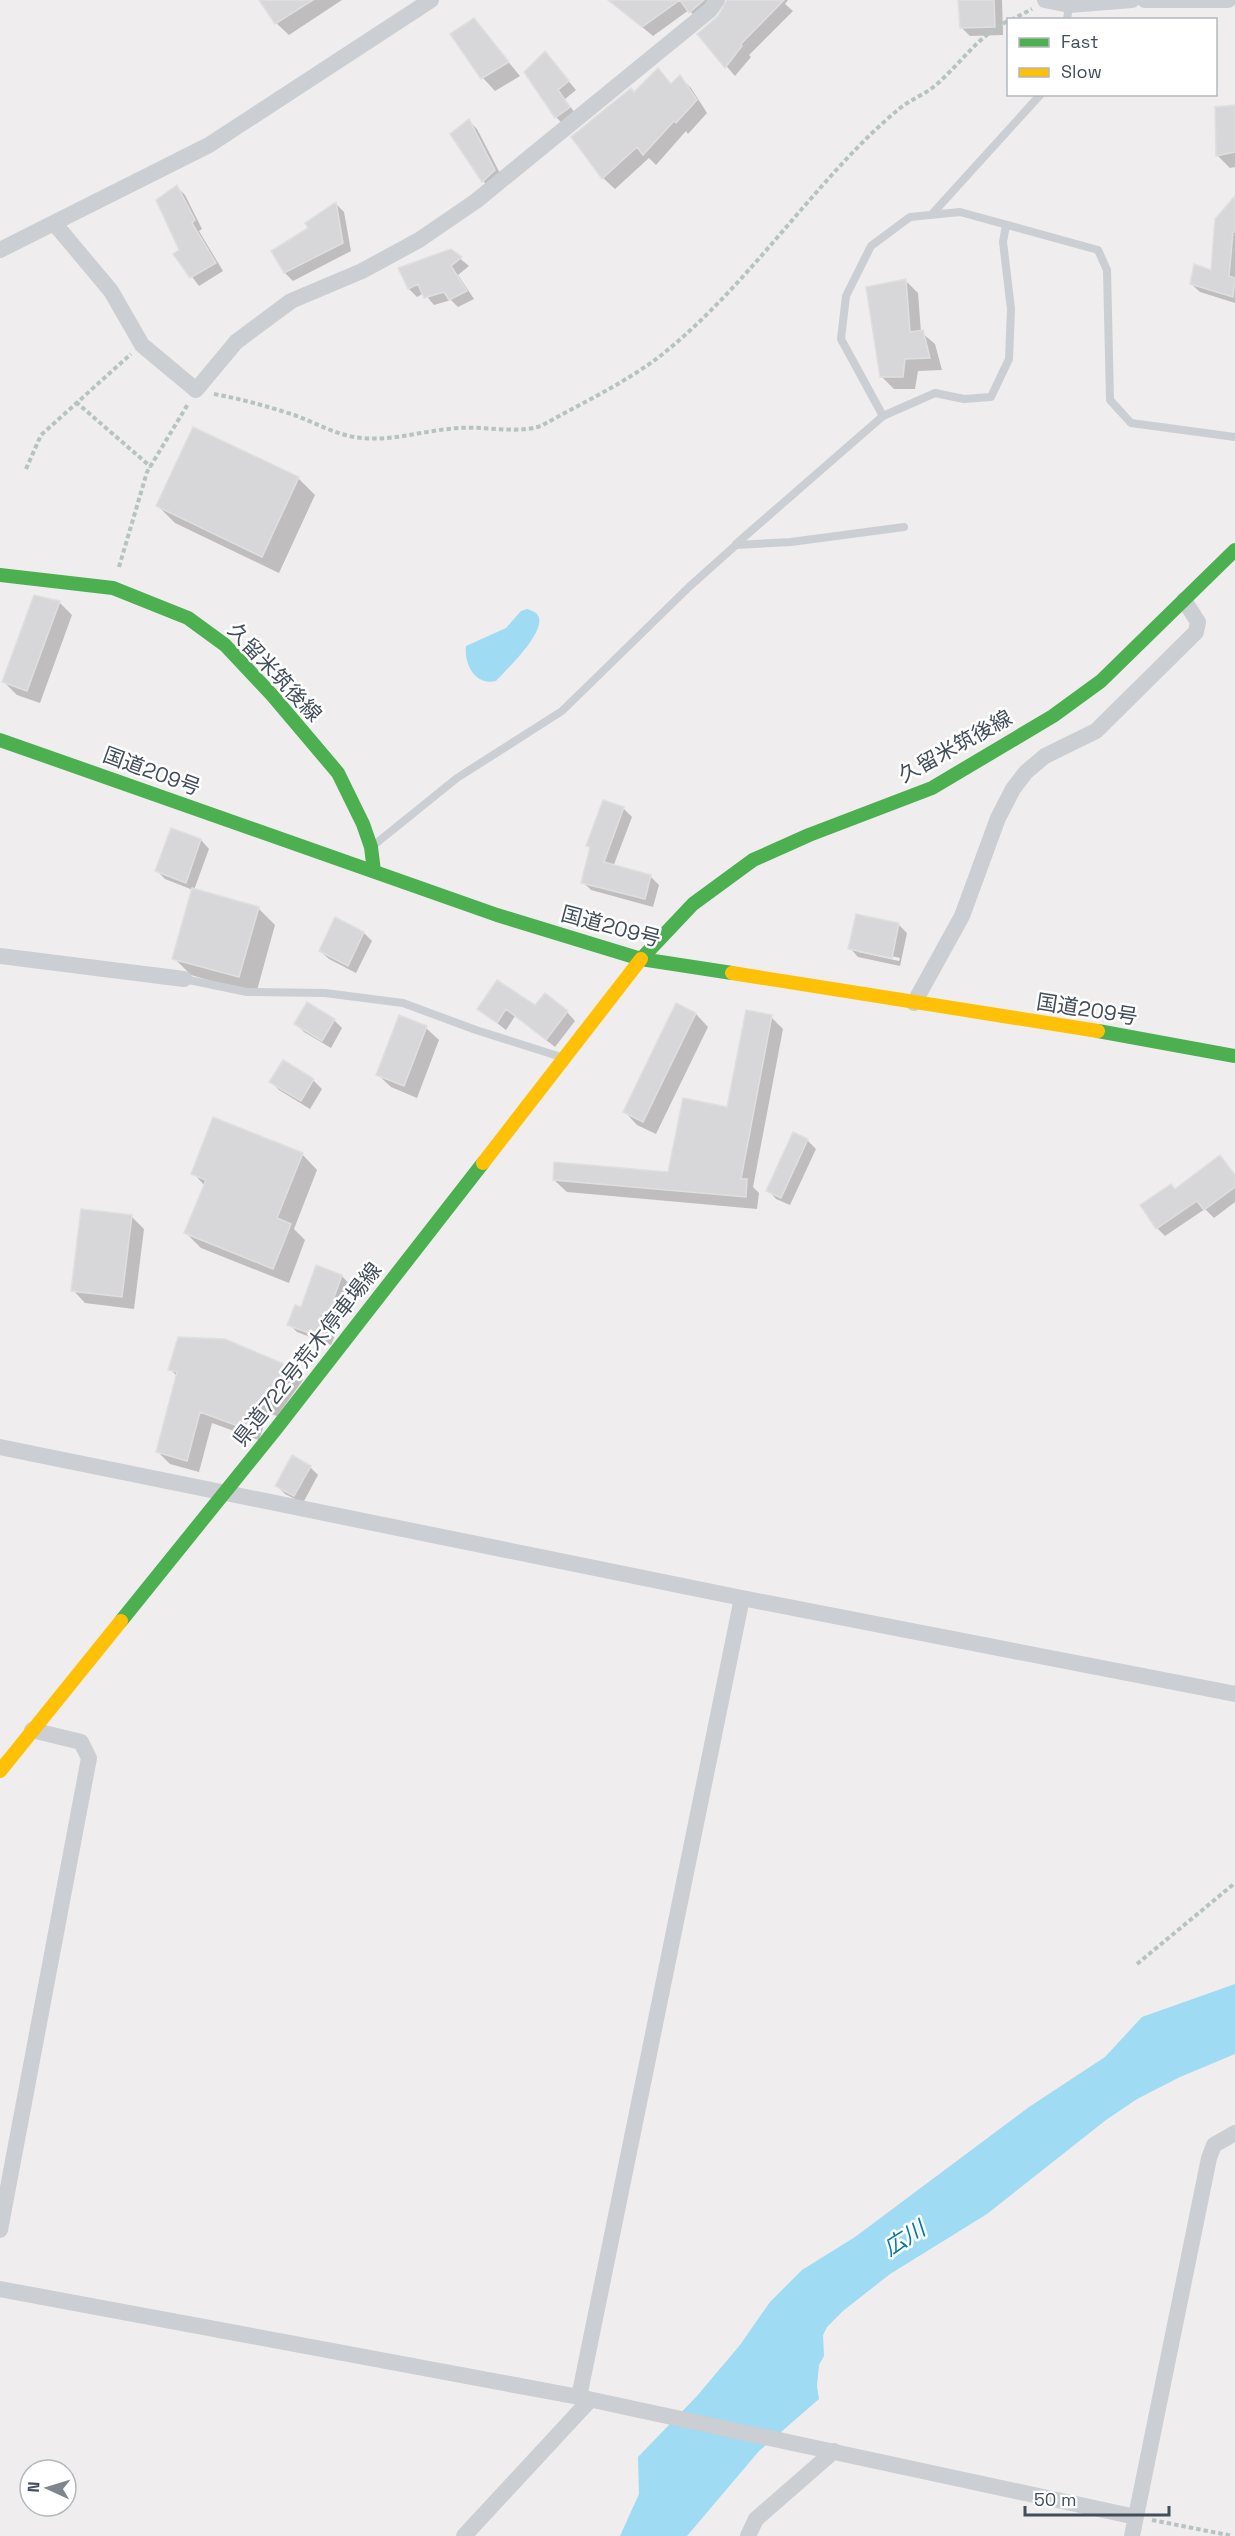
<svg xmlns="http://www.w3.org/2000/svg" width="1235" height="2536" font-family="'Space Grotesk','Noto Sans JP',sans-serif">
  <rect width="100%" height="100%" fill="#efeded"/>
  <path fill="#9fdbf2" d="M527,609C530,610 534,611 536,613C552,627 506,670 496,681C475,686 464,664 466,646L506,628L521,611Z
    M1235,1984V2054L1180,2077L1137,2099L1106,2120L987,2214L890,2274L843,2311L827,2327L823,2335L824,2356L819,2365L817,2386L819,2399L759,2451L687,2536H620L639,2494L638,2457L697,2396L740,2345L770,2302L802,2270L855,2237L1029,2107L1105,2057L1142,2017Z"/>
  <path fill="#0003" fill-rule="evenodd" d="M261,0H342L289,35L276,23Z
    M622,0H723L700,22L689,10L653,36L617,6Z
    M728,0H788L785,4L793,11L749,55L751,57L735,76L699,34L718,19Z
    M960,0H1002L1003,35L970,36L961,27Z
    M474,20L520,76L495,91L483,78L452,34Z
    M545,53L576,90L565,99L577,116L564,125L556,117Z
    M658,70L672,85L680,77L691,88L707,113L688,134L686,131L656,165L649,158L615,189L603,178L635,94Z
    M1235,107V167L1230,168L1217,155Z
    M469,121L477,129L503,179L491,189L483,181Z
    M177,187L185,195L202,229L199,231L223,271L199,286L175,254L180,250Z
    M336,204L344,212L351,251L293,281L285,273L273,251L310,229Z
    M1235,207V303L1200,292L1191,284L1212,272Z
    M451,251L469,266L458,275L474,299L458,307L451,300L434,305L424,293L417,297L409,289L400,269Z
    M905,280L918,293L921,332L935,344L942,370L918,371L915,389H894L881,376Z
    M298,478L315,495L279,573L175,523L158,506Z
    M59,602L72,615L40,703L17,695L4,682Z
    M604,801L624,809L632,817L613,867L650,876L659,885L653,907L591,890L583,882L591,849L588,845Z
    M201,840L209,849L194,890L258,908L275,925L256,994L191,975L174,958L193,890L165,879L157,871Z
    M898,924L907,933L900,966L858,957L850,948ZM858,949L900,958L899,961L858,952Z
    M364,933L372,941L356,973L329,959L320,951Z
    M677,1005L696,1014L708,1027L656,1134L637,1125L625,1112Z
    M536,1007L567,1012L575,1021L555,1047L515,1016L506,1030L479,1009Z
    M771,1017L783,1029L753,1187L759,1193L757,1209L567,1192L554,1180L669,1174L729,1108Z
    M334,1020L342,1028L331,1048L304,1032L296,1024Z
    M426,1028L439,1040L417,1098L391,1087L378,1075Z
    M283,1062L313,1080L322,1089L310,1109L279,1090L271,1082Z
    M794,1134L808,1141L816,1149L790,1205L776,1199L768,1190Z
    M302,1154L317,1170L294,1229L305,1240L289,1283L201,1248L186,1233L205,1186L193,1173Z
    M1220,1157L1235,1175V1202L1214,1218L1205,1209L1165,1236L1157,1228L1175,1191Z
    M131,1216L144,1229L134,1309L85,1303L73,1290Z
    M342,1276L350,1285L335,1325L338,1328L331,1345L297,1332L289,1324L302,1309Z
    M225,1340L291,1368L303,1380L277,1416L268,1413L259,1440L212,1423L199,1472L170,1464L158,1452L177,1376L170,1369Z
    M310,1467L318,1475L303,1503L285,1494L277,1486Z"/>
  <path fill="#d7d6d9" stroke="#e0dfe0" stroke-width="1.5" d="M259,0H313L275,24Z
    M608,0H704L689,13L680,0L642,27Z
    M727,0H784L741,44L742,46L725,68L697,34L718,16Z
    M958,0H994L995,27L960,28Z
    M474,18L509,62L481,79L450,34Z
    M545,51L569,81L558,90L570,107L555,118L524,72Z
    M658,68L671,84L680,75L697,100L676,123L674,121L643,155L637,147L602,179L571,137L631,88L634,92Z
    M1235,105V152L1216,156L1215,107Z
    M469,119L495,170L482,182L450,134Z
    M177,185L195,220L192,223L216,263L190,278L173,254L179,250L156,200Z
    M1235,196V232H1233L1229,276L1235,278L1233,297L1190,284L1194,264L1211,270L1215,219Z
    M336,202L343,243L284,273L271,251L308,228L305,223Z
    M451,249L462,257L451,266L467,291L449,300L444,292L424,298L418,284L408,289L398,268Z
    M906,279L910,332L923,330L930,358L905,359L903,377H880L866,287Z
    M193,427L299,477L262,557L156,506Z
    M34,595L60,601L27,691L2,682Z
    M603,800L624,807L604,862L651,875L645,899L581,883L590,847L586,846Z
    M171,828L201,839L186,883L155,871Z
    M192,888L259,907L239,977L172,959Z
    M856,914L899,923L892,958L848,949Z
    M335,917L364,932L348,966L319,951Z
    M497,980L535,1005L545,993L568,1011L546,1040L506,1009L497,1023L477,1009Z
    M307,1002L335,1019L322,1041L294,1024Z
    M676,1003L696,1013L643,1122L623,1112Z
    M746,1010L772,1015L741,1179H747L746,1197L553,1180L554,1162L668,1172L683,1098L727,1107Z
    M399,1015L427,1026L404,1086L376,1075Z
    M283,1060L314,1079L301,1101L269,1082Z
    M213,1117L303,1153L277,1218L291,1224L273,1269L184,1233L206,1180L191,1174Z
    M793,1132L808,1139L781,1198L766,1191Z
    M1220,1155L1235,1175V1187L1204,1210L1197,1201L1156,1229L1140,1205L1171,1184L1175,1189Z
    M81,1209L132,1215L122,1297L71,1291Z
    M316,1265L342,1275L327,1317L330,1318L323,1338L287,1325L295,1305L301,1307Z
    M178,1337L225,1339L291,1367L265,1405L256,1402L246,1429L200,1412L187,1461L156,1452L177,1372L168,1370Z
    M292,1455L311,1466L294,1496L275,1486Z"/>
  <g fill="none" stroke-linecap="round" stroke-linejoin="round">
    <path stroke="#b6c4c1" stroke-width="4" stroke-dasharray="4.5 3" stroke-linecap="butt" d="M1011,20L1032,9
      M214,394C241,399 267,406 294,415C314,422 332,433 354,437C390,443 424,430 459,428C486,426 515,434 541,426C580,404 623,384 659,357C740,293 799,204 872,133C881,125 890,116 899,109C911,99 926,94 937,84C962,62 978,36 1008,21
      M76,402L151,467
      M26,469L41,435L131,354
      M119,567L147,472L188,404
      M1137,1964L1235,1883
      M1152,2520L1233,2536"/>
    <path stroke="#cbced2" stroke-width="8" d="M1067,20L1069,5
      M933,213L1041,94
      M1006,225L1003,242L1011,309L1009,359L991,397L964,399L935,393L883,416L841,339L846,296L871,246L910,217L960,212L1098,250L1107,270L1110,400L1131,423L1235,437
      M736,544L883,416
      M374,845L457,778L562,711L689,587L736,545L791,542L904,527
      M184,979L247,992L325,993L403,1003L476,1030L561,1057"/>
    <path stroke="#cbced2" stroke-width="16" d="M1045,0L1069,5L1132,0
      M1145,0H1228
      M54,223L111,291L142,345L196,390L236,342L291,301L362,271L419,240L476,201L710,10L717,0
      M0,250L209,145L431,0
      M0,956L184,979
      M914,1003L962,916L998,818L1013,789L1026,772L1045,756L1096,731L1196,632L1198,622L1184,600
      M0,1447L742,1598L1235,1694
      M0,2230L89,1758L81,1742L32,1730
      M0,2289L579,2397L1136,2517
      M579,2397L742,1598
      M464,2536L590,2400
      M748,2536L756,2519L834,2451
      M1132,2536L1209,2158L1214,2145L1235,2133"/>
    <path stroke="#4caf50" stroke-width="14" d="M0,575L113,588L188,618L225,645L272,695L338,773L363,824L371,847L374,871
      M0,740L497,915L641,959L732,973
      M641,959L693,904L753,860L809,835L932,788L1053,716L1101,681L1235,550
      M1098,1031L1235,1056
      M121,1621L275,1430L483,1163"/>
    <path stroke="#ffc107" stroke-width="14" d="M732,973L1098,1031
      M483,1163L641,959
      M0,1771L121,1621"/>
  </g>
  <g text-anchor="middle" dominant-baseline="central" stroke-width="5" stroke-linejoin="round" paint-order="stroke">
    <g font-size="21" fill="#434e5b" stroke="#fff">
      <text transform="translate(275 672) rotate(47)">久留米筑後線</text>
      <text transform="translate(955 746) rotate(-29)">久留米筑後線</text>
      <text transform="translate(152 771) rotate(20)">国道209号</text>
      <text transform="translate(611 926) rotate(15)">国道209号</text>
      <text transform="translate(1087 1009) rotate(9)">国道209号</text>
      <text transform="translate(307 1354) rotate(-52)">県道722号荒木停車場線</text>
    </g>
    <g font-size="22" font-style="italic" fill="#017aa9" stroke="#fff">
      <text transform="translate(904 2238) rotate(-32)">広川</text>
    </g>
  </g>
  <rect x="1007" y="18" width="210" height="78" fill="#ffffff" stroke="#b4b8bd" stroke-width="1.5"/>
  <rect x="1019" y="38" width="30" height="9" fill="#4caf50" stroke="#b4b8bd" stroke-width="1.5"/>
  <text x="1061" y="48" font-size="18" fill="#434e5b">Fast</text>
  <rect x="1019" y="68" width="30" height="9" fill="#ffc107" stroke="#b4b8bd" stroke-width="1.5"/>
  <text x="1061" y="78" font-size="18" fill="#434e5b">Slow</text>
  <g transform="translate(48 2488) rotate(274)"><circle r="28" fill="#ffffff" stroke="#b4b8bd" stroke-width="1.5"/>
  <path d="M0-4.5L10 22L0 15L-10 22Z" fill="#7f868e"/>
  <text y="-9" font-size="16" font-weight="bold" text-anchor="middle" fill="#434e5b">N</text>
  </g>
  <path d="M1025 2506v9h144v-9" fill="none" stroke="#434e5b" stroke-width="3"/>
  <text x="1034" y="2506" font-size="18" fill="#434e5b" stroke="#ffffff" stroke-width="4.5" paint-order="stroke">50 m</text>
</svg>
